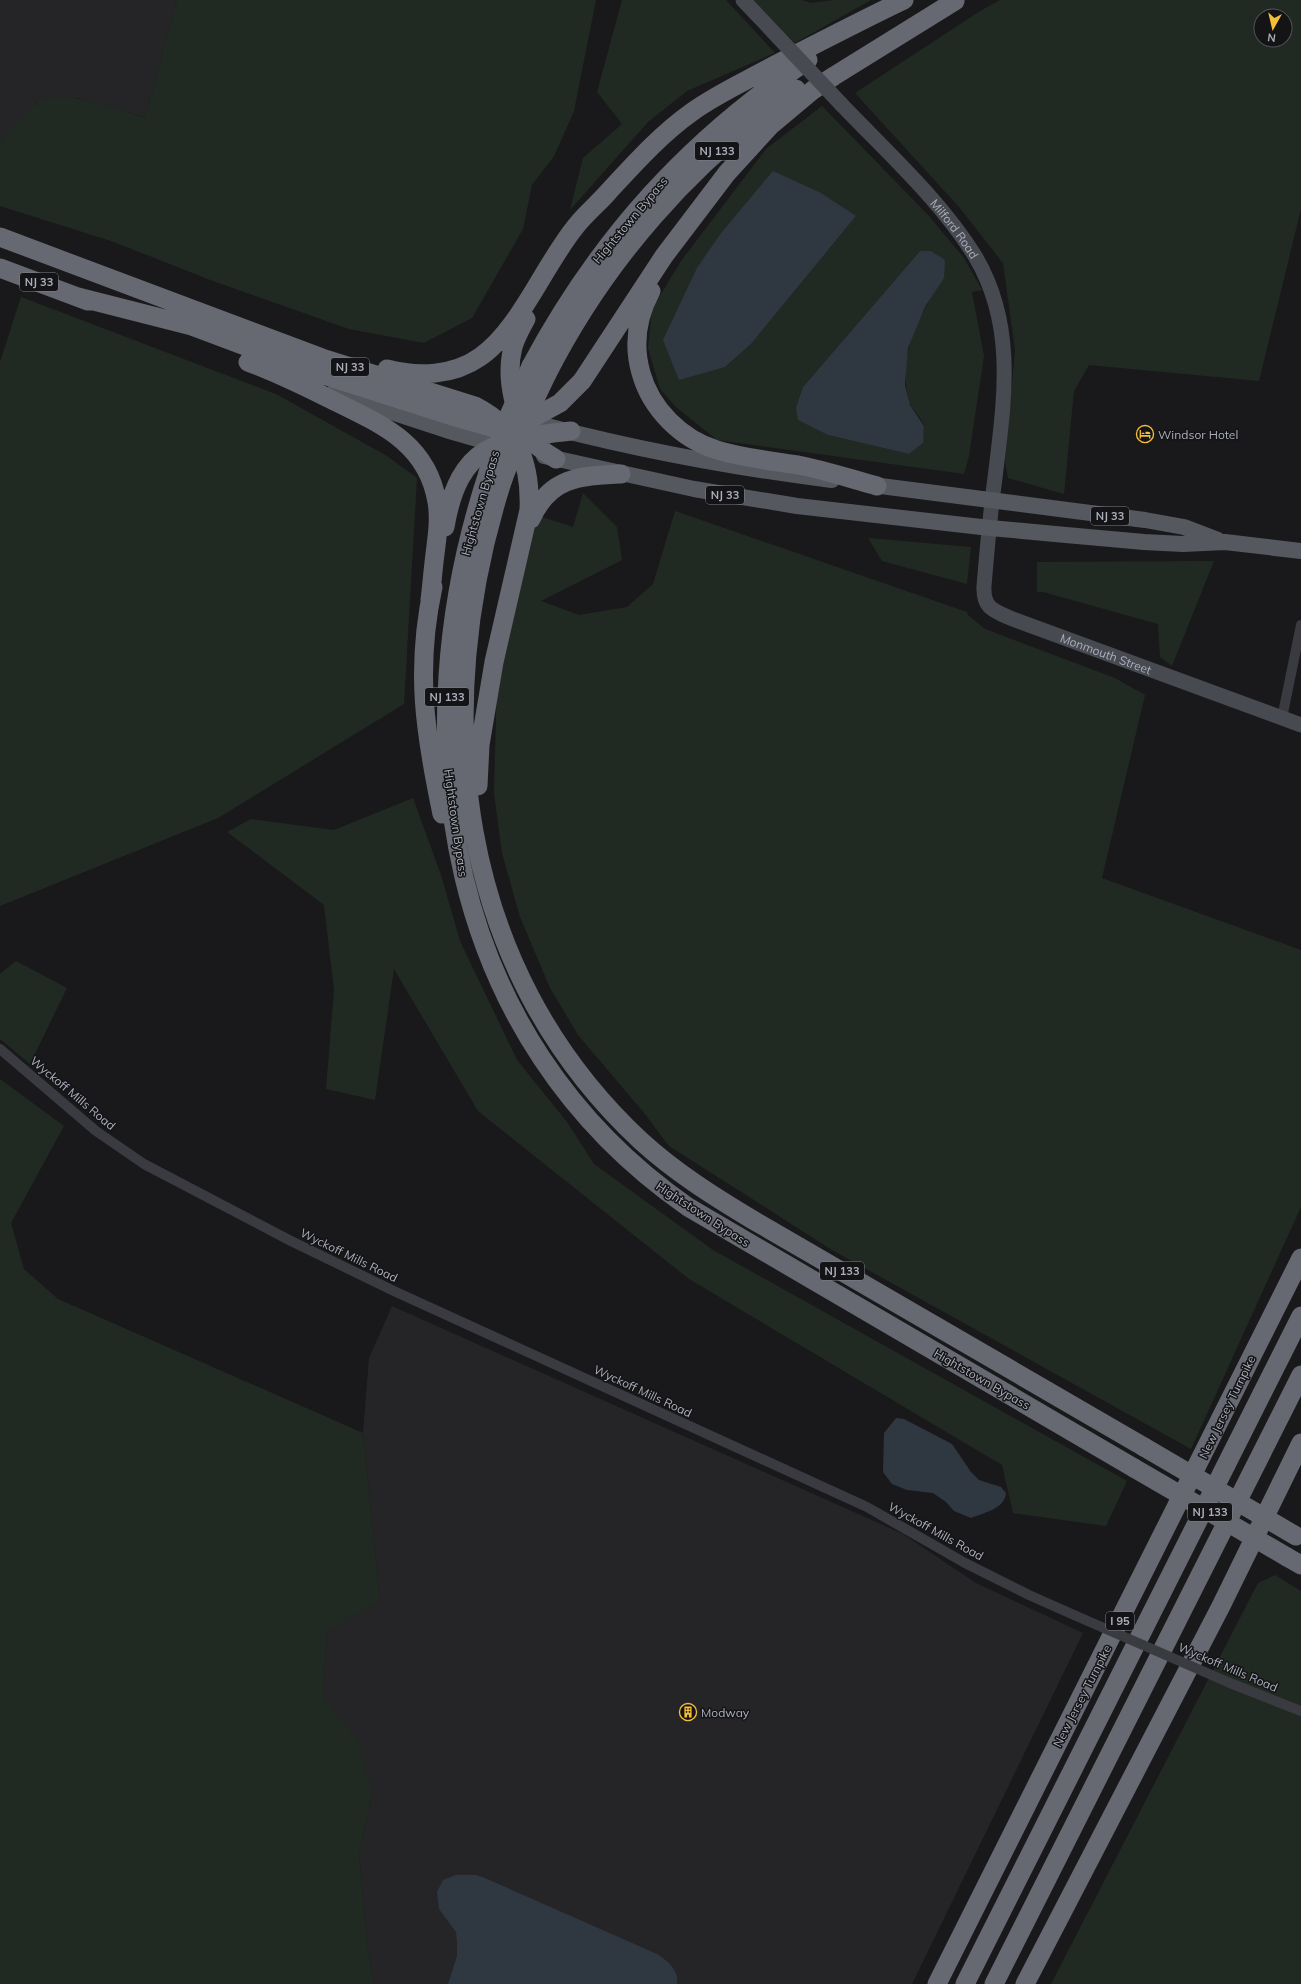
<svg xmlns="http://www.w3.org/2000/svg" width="1301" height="1984" font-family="Mulish,sans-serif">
  <rect width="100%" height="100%" fill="#19191b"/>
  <path fill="#252528" d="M0,0H177L145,117L77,98L36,103L0,141Z
    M392,1306L903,1534L976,1583L1083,1633L912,1984H374L368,1950L359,1855L372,1794L323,1697L327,1629L380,1602L363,1433L369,1358Z"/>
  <path fill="#212a22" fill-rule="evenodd" d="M177,0H596L574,111L554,156L532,185L523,229L472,318L424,343L349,329L213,281L111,241L0,206V141C8,132 28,108 37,103C68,87 114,110 145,117Z
    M622,0H726L775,53L687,91L648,122L570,210L583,158L622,124L597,92Z
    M752,0H801L811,3L834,0H871L795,43Z
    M1000,0H1301V209L1259,381L1089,365L1074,391L1064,494L1008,478L1005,461L1015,350L1003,263L959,207L855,93L980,11ZM1261,16H1285V40H1261Z
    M822,106L929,216L964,258L982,290L972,292L984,356L969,456L964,474L717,440L676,407L660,389L648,348L652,309L681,261L766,149ZM756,193L856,216L751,344L725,367L707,371L710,251L721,233ZM920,251H931L943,278C919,317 897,353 909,401C912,410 920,416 924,425C925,429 923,438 922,443L909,454L828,435L803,387Z
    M21,297L276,394L387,456L417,478L404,704L218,818L0,906V362Z
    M583,493L617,527L622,560L541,601L579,615L627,607L653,584L675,511L967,612L968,615L985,629L1115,678L1145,695L1102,878L1301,950V1207L1191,1449L832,1250L669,1146L645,1114L578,1035L550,988L520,917L502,853L494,793L497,680L536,515L573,527Z
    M868,538L971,547L967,584L882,561Z
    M1214,561L1172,666L1160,657L1158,624L1043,592H1037V562Z
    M413,798L441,875L460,941L517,1060L567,1122L594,1164L713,1250L1127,1481L1106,1526L1013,1513L1002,1465L689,1279L478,1111L394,969L375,1100L326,1089L334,990L324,905L227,832L251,819L334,830Z
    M16,961L67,988L30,1064L0,1039V974Z
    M0,1079L64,1126L11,1223L24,1269L58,1299L363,1433L380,1602L327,1630L323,1697L358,1741L372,1794L359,1855L368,1950L374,1984H0Z
    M1275,1575L1301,1591V1984H1051L1258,1583Z"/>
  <path fill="#2f3740" d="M773,171L821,193L856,216L751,344L725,367L679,380L663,340L697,268L721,233Z
    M920,251H931L945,260L944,278L925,307L908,348L905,385L910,405L924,426L923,443L909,454L828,435L798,420L796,408L803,387Z
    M896,1418L904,1419L952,1444L971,1472L979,1480L1001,1487L1006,1493C1005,1509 983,1513 971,1518L954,1511L946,1502L933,1493L907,1490L892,1484L883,1472L884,1433Z
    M456,1875H476L485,1878L657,1954C668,1961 679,1970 677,1984H448L457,1956V1942L456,1932L439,1909L437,1892L443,1880Z"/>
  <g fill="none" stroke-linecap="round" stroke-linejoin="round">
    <path stroke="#3a3b41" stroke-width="10" d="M1282,718L1301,625
      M0,1049L96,1131L144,1164L291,1241L396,1292L867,1507L965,1563L1029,1595L1074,1615
      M1230,1683L1301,1711"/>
    <g stroke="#484a51" stroke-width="15">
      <path d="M743,0L778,37"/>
      <path id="s1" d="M841,104C886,151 941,201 975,256C1017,326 1004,402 995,478C990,514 987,550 984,586C983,607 992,610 1010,618L1301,725"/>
    </g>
    <path stroke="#565860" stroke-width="16" d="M333,393L446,430L505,447
      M521,419C622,447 728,467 832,480
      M544,456L694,489L797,506L990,528L1066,535L1144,542L1183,544L1225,542L1301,551
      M865,484L1145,520L1184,527L1218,540"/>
    <path stroke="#666872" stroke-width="19" d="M0,237L322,358L475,406C518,428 531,463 529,510L494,662L480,745L478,786
      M0,268L88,301
      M651,291C637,317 633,345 641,373C651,409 681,439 717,450C743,458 771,461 798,465C825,470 851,479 877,486
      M78,297L192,326L314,372L452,416L498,429L518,426L560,403L582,381L664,256L727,173L770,126L813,90L834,76L955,1
      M526,319C521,328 516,337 513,347C505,378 514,420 536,445C542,450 549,455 556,459
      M248,362C275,372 302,385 328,398C378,423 427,441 437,502C440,520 437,537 435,554C433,569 432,584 430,600
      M531,366C599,239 688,140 808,60
      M387,369C418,377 453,376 480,357C520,329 544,265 576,226C586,213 599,203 610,190C636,162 661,134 692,112C717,94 746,81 773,66C816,44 860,21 904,0
      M547,374C605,260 691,162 796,89
      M488,473C400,740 445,1038 688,1207L1134,1468
      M503,479C428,711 455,968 641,1141C675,1172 713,1196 753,1220L1144,1447
      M531,519C550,477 579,476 621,474
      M445,527C459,444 497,439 571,431
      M433,587C415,670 425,733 442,814
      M1287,1557L1301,1565
      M937,1984L1301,1258
      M965,1984L1301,1316
      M994,1984L1301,1375
      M1025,1984L1221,1606L1301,1443"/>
    <path stroke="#3a3b41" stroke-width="10" d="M1074,1615L1230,1683"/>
    <path stroke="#484a51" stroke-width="15" d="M778,37L841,104"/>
    <path stroke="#666872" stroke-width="19" d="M488,473L506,422L531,366
      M503,479L527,416L547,374
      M1144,1447L1296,1536
      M1134,1468L1287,1557"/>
  </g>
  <defs>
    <g id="hotel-ring" transform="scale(0.9)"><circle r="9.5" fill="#141416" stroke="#f5be38" stroke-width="1.5"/><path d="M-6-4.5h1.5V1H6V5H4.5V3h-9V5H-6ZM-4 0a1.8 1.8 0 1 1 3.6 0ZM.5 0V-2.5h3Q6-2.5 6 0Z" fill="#f5be38"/></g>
    <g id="building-ring" transform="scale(0.9)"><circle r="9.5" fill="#141416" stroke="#f5be38" stroke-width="1.5"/><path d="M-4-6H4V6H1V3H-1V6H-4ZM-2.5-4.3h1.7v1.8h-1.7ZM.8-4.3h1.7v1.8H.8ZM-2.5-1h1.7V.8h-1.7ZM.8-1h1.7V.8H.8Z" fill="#f5be38"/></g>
  </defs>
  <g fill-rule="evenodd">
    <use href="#hotel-ring" x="1145" y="434"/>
    <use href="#building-ring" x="688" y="1712"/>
  </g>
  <g text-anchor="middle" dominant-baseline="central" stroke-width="3" stroke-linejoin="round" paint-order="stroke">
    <g fill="#141416" stroke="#7e808a" stroke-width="1">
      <rect x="695" y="142" width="44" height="18" rx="3"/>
      <rect x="20" y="273" width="38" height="18" rx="3"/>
      <rect x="331" y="358" width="38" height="18" rx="3"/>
      <rect x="706" y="486" width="38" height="18" rx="3"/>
      <rect x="1091" y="507" width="38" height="18" rx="3"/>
      <rect x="425" y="688" width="44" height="18" rx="3"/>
      <rect x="820" y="1262" width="44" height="18" rx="3"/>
      <rect x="1188" y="1503" width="44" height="18" rx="3"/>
      <rect x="1106" y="1612" width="28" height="18" rx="3"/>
    </g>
    <g font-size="11" font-weight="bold" fill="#abafbb">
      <text x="717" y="151">NJ 133</text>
      <text x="39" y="282">NJ 33</text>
      <text x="350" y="367">NJ 33</text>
      <text x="725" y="495">NJ 33</text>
      <text x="1110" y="516">NJ 33</text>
      <text x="447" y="697">NJ 133</text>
      <text x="842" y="1271">NJ 133</text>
      <text x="1210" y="1512">NJ 133</text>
      <text x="1120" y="1621">I 95</text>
    </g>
    <g font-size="12" fill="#abafbb" stroke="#141416">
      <text transform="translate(630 220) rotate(-50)">Hightstown Bypass</text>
      <text stroke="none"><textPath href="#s1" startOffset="169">Milford Road</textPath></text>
      <text transform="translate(480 503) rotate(-74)">Hightstown Bypass</text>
      <text stroke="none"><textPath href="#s1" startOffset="687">Monmouth Street</textPath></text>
      <text transform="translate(456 823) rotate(82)">Hightstown Bypass</text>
      <text transform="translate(73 1093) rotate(40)">Wyckoff Mills Road</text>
      <text transform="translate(703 1214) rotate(33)">Hightstown Bypass</text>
      <text transform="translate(349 1255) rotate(26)">Wyckoff Mills Road</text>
      <text transform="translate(982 1379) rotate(30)">Hightstown Bypass</text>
      <text transform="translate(643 1391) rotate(25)">Wyckoff Mills Road</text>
      <text transform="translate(1227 1407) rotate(-64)">New Jersey Turnpike</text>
      <text transform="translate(936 1531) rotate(29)">Wyckoff Mills Road</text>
      <text transform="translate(1228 1667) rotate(23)">Wyckoff Mills Road</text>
      <text transform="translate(1082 1696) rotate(-63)">New Jersey Turnpike</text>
    </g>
    <g font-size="12" fill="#abafbb" stroke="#141416" text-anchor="start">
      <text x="1158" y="434">Windsor Hotel</text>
      <text x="701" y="1712">Modway</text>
    </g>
  </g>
  <g transform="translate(1273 28) rotate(188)"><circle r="19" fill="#141416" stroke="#505258"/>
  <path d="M0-3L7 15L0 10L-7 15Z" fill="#f5be38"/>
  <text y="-6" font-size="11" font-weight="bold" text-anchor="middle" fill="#abafbb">N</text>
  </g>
</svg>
